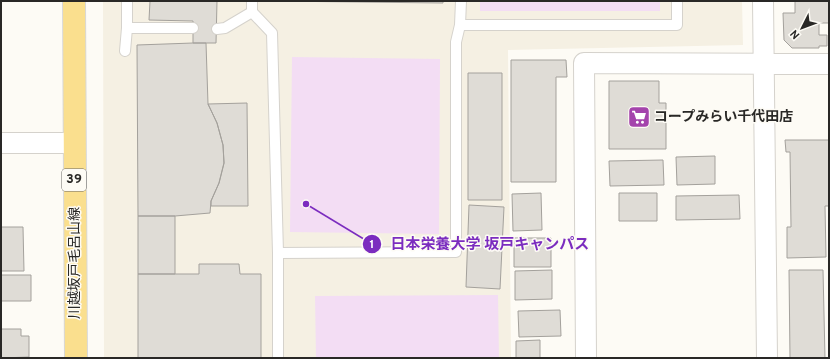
<svg xmlns="http://www.w3.org/2000/svg" width="830" height="359" font-family="Overpass,'Noto Sans JP',sans-serif">
  <rect width="100%" height="100%" fill="#fdfbf5"/>
  <path fill="#f5f0e3" d="M103,1H742L743,45L508,50L511,358H104Z"/>
  <path fill="#f3ddf4" d="M480,1H660V11H480Z
    M292,57L440,59L439,234L290,232Z
    M498,295L499,358H316L315,296Z"/>
  <path fill="#dfdcd6" stroke="#a4a19c" d="M150,1H217L216,43H193V21L149,20Z
    M273,1H443V3Z
    M795,1H829V23H819V35H827V46H819V48H792L784,40L783,13H795Z
    M193,43H206L208,104L217,123L223,145L224,163L219,183L211,201L210,213L175,216H138L137,45Z
    M511,60H566L567,77H556V182H511Z
    M468,73H502V200H468Z
    M609,81H659V103H666V149H609Z
    M247,103L248,206H211V201L219,183L224,163L223,145L217,123L208,104Z
    M785,140H829V206H825L826,257L787,258V227H791L790,152H786Z
    M715,156V184L677,185L676,157Z
    M663,160L664,185L610,186L609,161Z
    M541,193L542,230L513,231L512,194Z
    M619,193H657V221H619Z
    M739,195L740,219L676,220V196Z
    M469,205L504,207L500,289L466,287Z
    M138,216H175V274H138Z
    M1,227H23L24,271H1Z
    M514,238H551V267H514Z
    M199,264H239L240,274H261V358H138V274H199Z
    M552,270V299L515,300V271Z
    M789,270H823L825,358H790Z
    M1,275H31V301H1Z
    M560,310L561,336L519,337L518,311Z
    M1,329H21V336H29V357L1,358Z
    M540,340V358H516V341Z"/>
  <g fill="none" stroke-linecap="round" stroke-linejoin="round">
    <g stroke="#d5d2cc" stroke-width="12">
      <path id="lane" d="M252,1V12L272,33L278,253V358
        M460,25H677V1
        M127,28H193
        M217,29L225,28L252,12
        M125,51L127,28V1
        M278,253L456,252V42L460,25L461,1"/>
    </g>
    <g stroke="#d5d2cc" stroke-width="22">
      <path id="street" d="M763,1L767,358
        M1,143H74
        M586,358L584,63L829,64"/>
    </g>
    <g stroke="#d8d8d8" stroke-width="24">
      <path id="primary" d="M74,1L76,358"/>
    </g>
    <use href="#lane" stroke="#fff" stroke-width="10"/>
    <use href="#street" stroke="#fff" stroke-width="20"/>
    <use href="#primary" stroke="#fadf8e" stroke-width="22"/>
  </g>
  <defs>
    <g id="supermarket-square" transform="scale(1.15)"><rect x="-9" y="-9" width="18" height="18" rx="4" fill="#a444ac" stroke="#fdfbf5"/><path d="M-6-5.5h2.5l.6 2H6L4.5 2H-2.5L-4.4-4H-6ZM-1.5 3.2a1.3 1.3 0 1 0 .1 0ZM3 3.2a1.3 1.3 0 1 0 .1 0Z" fill="#fff"/></g>
  </defs>
  <g fill-rule="evenodd">
    <use href="#supermarket-square" x="639" y="117"/>
  </g>
  <g text-anchor="middle" dominant-baseline="central" stroke-width="3" stroke-linejoin="round" paint-order="stroke">
    <rect fill="#fdfbf5" stroke="#696764" stroke-width="1" x="62" y="169" width="24" height="22" rx="3"/>
    <g font-size="13" font-weight="bold" fill="#292826">
      <text x="74" y="180">39</text>
    </g>
    <g font-size="14" font-weight="bold" fill="#292826" stroke="#fdfbf5" text-anchor="start">
      <text x="654" y="117">コープみらい千代田店</text>
    </g>
    <g font-size="14" fill="#292826" stroke="#fdfbf5">
      <text transform="translate(75 263) rotate(-90)">川越坂戸毛呂山線</text>
    </g>
  </g>
  <path fill="none" stroke="#7b2cbf" stroke-width="1.5" d="M306 204L372 244"/>
  <g fill="#7b2cbf" stroke="#fdfbf5" stroke-width="1.5">
    <circle cx="306" cy="204" r="4"/>
    <circle cx="372" cy="244" r="10"/>
  </g>
  <g font-size="12" text-anchor="middle" font-weight="bold" fill="#fff">
    <text x="372" y="248">1</text>
  </g>
  <g font-size="15" text-anchor="middle" font-weight="bold" fill="#7b2cbf" stroke="#fdfbf5" stroke-width="3" stroke-linejoin="round" paint-order="stroke">
    <text x="490" y="249">日本栄養大学 坂戸キャンパス</text>
  </g>
  <rect width="830" height="359" fill="none" stroke="#292826" stroke-width="4"/>
  <g transform="translate(802 28) rotate(228)" stroke="#fdfbf5" stroke-width="3" paint-order="stroke">
  <path d="M0-3L7 15L0 10L-7 15Z" fill="#292826"/>
  <text y="-6" font-size="11" font-weight="bold" text-anchor="middle" fill="#292826">N</text>
  </g>
</svg>
